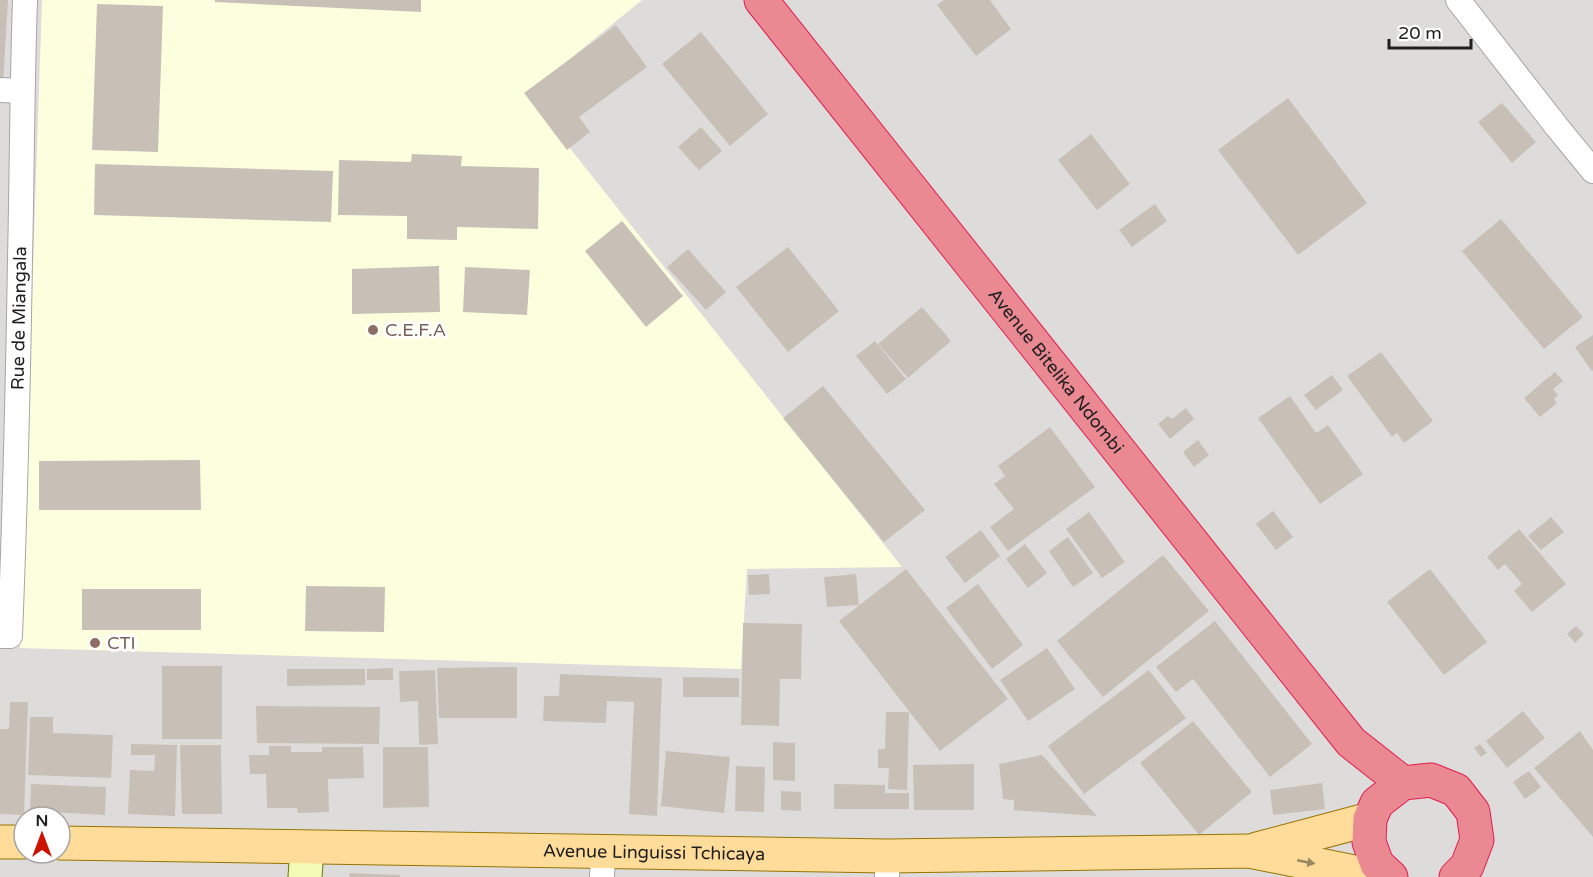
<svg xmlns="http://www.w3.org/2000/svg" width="1593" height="877" font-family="'Varela Round',sans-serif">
  <rect width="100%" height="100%" fill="#f0ede4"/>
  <path fill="#dddcdb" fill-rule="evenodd" d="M0,0H1593V877H0ZM24,817H60V853H24Z"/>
  <path fill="#fcffde" d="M42,0H642L527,94L902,567L747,569L741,669L20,648Z"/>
  <path fill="#c8c0b7" d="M0,0H8L3,83L0,82Z
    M215,0H421V12L215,2Z
    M944,0H990L1011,29L976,56L937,5Z
    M97,4L163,6L158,152L92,150Z
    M616,25L647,67L579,117L590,132L567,150L524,93Z
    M701,32L768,114L730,146L662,64Z
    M1288,98L1367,203L1298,255L1218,150Z
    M1502,103L1536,142L1512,163L1478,122Z
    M701,127L722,151L699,170L678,147Z
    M1091,134L1130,184L1097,210L1058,160Z
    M412,154L462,156L461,166L539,168L538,229L457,227V240L407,239V216L338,215L339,160L411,162Z
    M95,164L333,171L331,222L94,215Z
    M1155,204L1167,221L1132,247L1119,230Z
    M1501,219L1583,317L1544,349L1462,251Z
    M622,221L683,296L646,327L585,251Z
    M788,247L839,311L788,352L736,287Z
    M688,249L726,292L706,310L667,267Z
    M439,266L440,312L352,314V269Z
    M465,267L530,270L527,315L463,312Z
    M922,307L951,341L908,378L878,344Z
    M1593,335V370L1592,371L1575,347Z
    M875,341L906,379L887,394L856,356Z
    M1381,352L1433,421L1404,443L1397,433L1392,437L1347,376Z
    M1555,372L1563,381L1553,389L1558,395L1554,399L1557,403L1540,417L1524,398Z
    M1332,375L1343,390L1316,410L1304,395Z
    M823,386L925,510L884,542L783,418Z
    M1290,396L1316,433L1328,425L1363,474L1320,504L1258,418Z
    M1186,408L1194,419L1170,439L1158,424L1168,416L1172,419Z
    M1050,427L1095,487L1008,551L990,527L1014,509L994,484L1005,476L998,466Z
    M1198,440L1209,455L1194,467L1183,452Z
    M200,460L201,510H39V461Z
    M1273,511L1293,537L1276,550L1256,524Z
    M1089,512L1125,562L1102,578L1066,529Z
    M1551,517L1564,532L1541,550L1528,536Z
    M1519,529L1566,584L1532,612L1514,591L1522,584L1505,564L1498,570L1487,557Z
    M981,530L1000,556L965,583L945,557Z
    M1068,537L1093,573L1073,587L1049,551Z
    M1025,544L1047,573L1028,588L1006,559Z
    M1163,555L1209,611L1103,697L1057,641Z
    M906,569L1008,699L940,751L839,621Z
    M1430,569L1487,642L1444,675L1387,602Z
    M769,574L770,594L749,595L748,575Z
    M856,574L859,605L827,607L824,577Z
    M978,584L1023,645L992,669L946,608Z
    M306,586L385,587L384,632L305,631Z
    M82,589H201V630H82Z
    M1215,621L1312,744L1270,777L1193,679L1176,692L1156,667Z
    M743,623L802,624L801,679H780L779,726L741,725Z
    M1576,626L1584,634L1575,643L1567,634Z
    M1047,648L1075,689L1028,721L1000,680Z
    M162,666H222V739H162Z
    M517,667V718H439L437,668Z
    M393,668V680H367V669Z
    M287,669H365V685L287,686Z
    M435,670L438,744L419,745L418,701L400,702L399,671Z
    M1149,670L1186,718L1084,794L1048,746Z
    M560,674L662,678L657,816L629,814L634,702L607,701L606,723L543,721L544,696H559Z
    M683,677L739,678V697H683Z
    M10,702H28L24,815L0,814V729H9Z
    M256,706L380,707L379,744L257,743Z
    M1523,711L1545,738L1507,768L1486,741Z
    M886,712H909L907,790L888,789L889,768H878V749H885Z
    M30,717H53V733L113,735L111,778L28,775Z
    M1193,721L1252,792L1199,835L1140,763Z
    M1580,731L1593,750V837L1534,768Z
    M773,742L795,743V781L773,780Z
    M131,744L177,745L175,816L128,814L130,770L154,771L155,755H131Z
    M1480,744L1487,753L1481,757L1474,748Z
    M180,745H221L222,814H182Z
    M269,746H291V752H322V747H363L364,778L328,779L329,812L298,813L297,808H267L266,774H250L249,755H269Z
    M383,747H428L429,807L383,808Z
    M666,751L730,757L724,813L661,806Z
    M1042,755L1097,816L1014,810V800L1003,799L999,764Z
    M974,764V810H914L913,765Z
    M736,766L765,767L764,812L735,811Z
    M1529,771L1541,787L1525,799L1513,782Z
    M1322,783L1325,809L1273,815L1270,790Z
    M31,784L106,787L105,815L30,811Z
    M834,784L885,785V793H909V809H834Z
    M781,791L801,792V811L781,810Z
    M350,873L400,875V877H349Z"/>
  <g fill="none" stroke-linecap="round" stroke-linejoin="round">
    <g stroke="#a6a6a6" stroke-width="26">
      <g id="street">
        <path d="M1458,0L1557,127L1593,171"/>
        <path d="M0,90L22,91"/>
        <path id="s1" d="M0,636H10C15,510 18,385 20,259C22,173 22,86 25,0"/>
        <path d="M602,877L603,852"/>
        <path d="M887,877L888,856"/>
      </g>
    </g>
    <g stroke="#637b00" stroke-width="35">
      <path id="secondary" d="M305,877L307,848"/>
    </g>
    <g stroke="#997400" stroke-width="35">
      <g id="primary">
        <path d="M0,842H24"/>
        <path id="s2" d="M60,843L888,856L1249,851L1379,877"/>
        <path d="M1257,849L1370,819"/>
      </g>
    </g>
    <g stroke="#e21d4f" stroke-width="35">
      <g id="highway">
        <path id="s3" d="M761,0L1351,742L1403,783"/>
        <path d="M1391,877L1377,864L1369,842L1370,819L1377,803L1403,783L1431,780L1456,790L1473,812L1477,840L1467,866L1456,877"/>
      </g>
    </g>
    <use href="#street" stroke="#fff" stroke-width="24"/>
    <use href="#secondary" stroke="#f2fcb6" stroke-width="33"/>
    <use href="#primary" stroke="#ffdc9a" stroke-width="33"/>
    <use href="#highway" stroke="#ea8992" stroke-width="33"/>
  </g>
  <defs><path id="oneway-solid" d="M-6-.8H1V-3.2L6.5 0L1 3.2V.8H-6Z" transform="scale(1.5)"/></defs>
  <use fill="#9a8763" href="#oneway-solid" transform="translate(1306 862) rotate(11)"/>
  <g fill="#8d6e63" stroke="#fff" stroke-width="2">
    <circle cx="373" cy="330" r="6"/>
    <circle cx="95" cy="643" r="6"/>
  </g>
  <g text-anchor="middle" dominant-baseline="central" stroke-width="6" stroke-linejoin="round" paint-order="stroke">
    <g font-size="18" fill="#1f1f1f" stroke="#fff">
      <text stroke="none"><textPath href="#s1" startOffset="328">Rue de Miangala</textPath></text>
      <text stroke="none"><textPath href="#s3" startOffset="474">Avenue Bitelika Ndombi</textPath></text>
      <text stroke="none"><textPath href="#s2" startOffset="594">Avenue Linguissi Tchicaya</textPath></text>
    </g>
    <g font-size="18" fill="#785e54" stroke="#fff" text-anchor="start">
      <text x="385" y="330">C.E.F.A</text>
      <text x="107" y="643">CTI</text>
    </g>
  </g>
  <g transform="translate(42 835)"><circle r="28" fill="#ffffff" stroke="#a5a5a5" stroke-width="1.5"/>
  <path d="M0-4.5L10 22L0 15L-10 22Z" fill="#cd1200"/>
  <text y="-9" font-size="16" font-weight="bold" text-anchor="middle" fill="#1f1f1f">N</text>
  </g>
  <path d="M1389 39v9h82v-9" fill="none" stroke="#1f1f1f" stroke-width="3"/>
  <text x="1398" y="39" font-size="18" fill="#1f1f1f" stroke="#ffffff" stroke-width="4.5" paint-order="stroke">20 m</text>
</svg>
